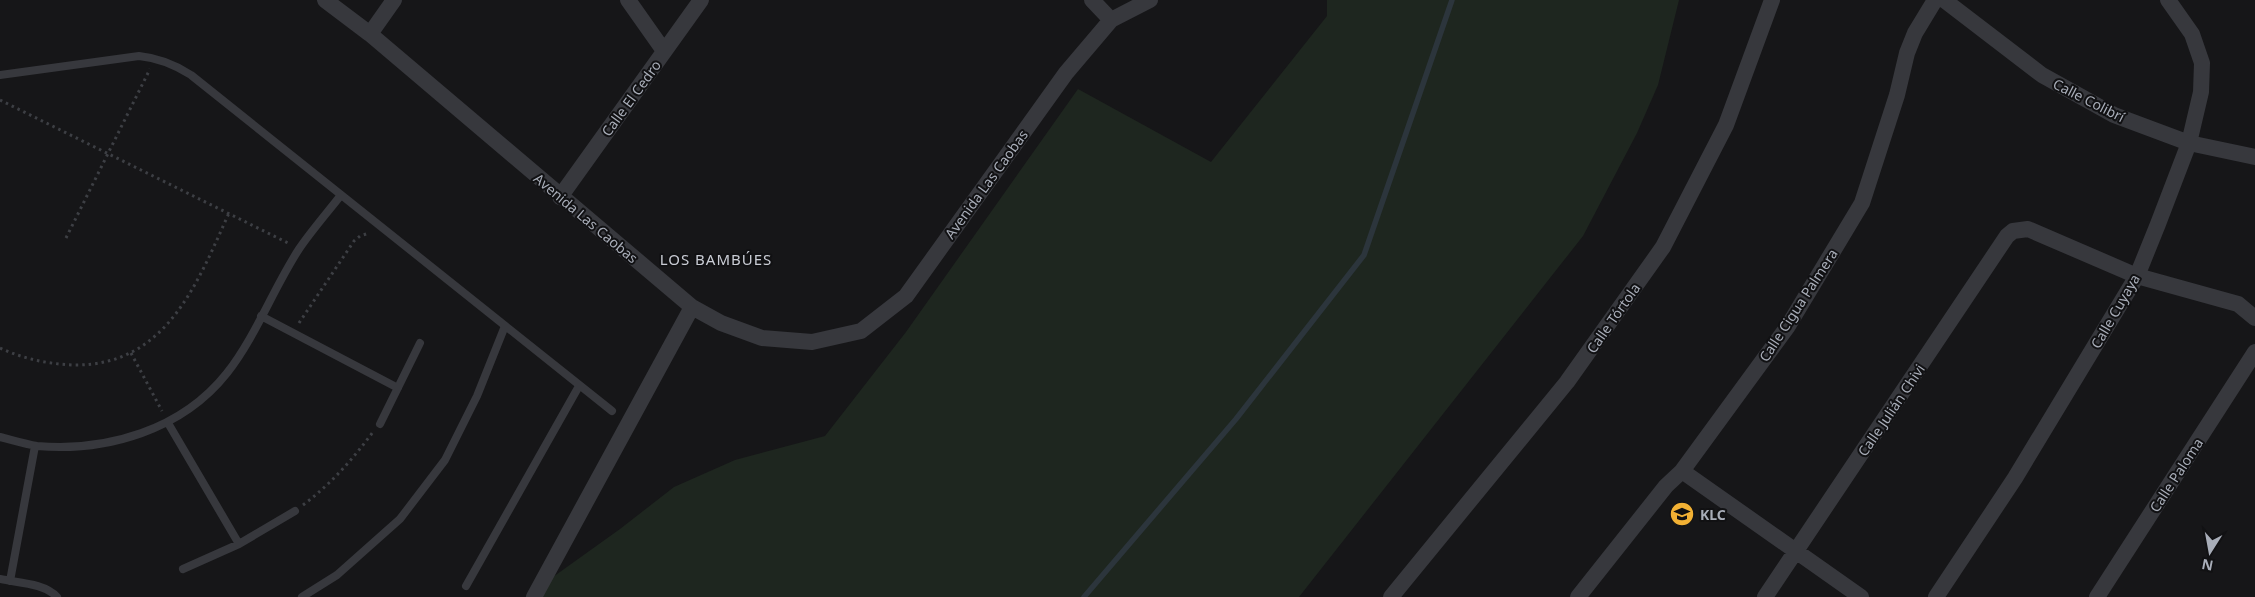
<svg xmlns="http://www.w3.org/2000/svg" width="2255" height="597" font-family="'Noto Sans',sans-serif">
  <rect width="100%" height="100%" fill="#161618"/>
  <path fill="#1e261f" d="M1327,0H1679L1658,85L1637,133L1583,236L1299,597H525L620,529L674,487L735,460L825,436L906,332L1078,89L1211,162L1327,16Z"/>
  <g fill="none" stroke-linecap="round" stroke-linejoin="round">
    <path stroke="#2c353c" stroke-width="5.5" d="M1084,597L1236,419L1364,255L1452,0"/>
    <path stroke="#3d3f44" stroke-width="3" stroke-dasharray="2.5 4" stroke-linecap="butt" d="M0,100L290,244
      M66,238L150,69
      M299,323L354,241L360,236L369,233
      M0,348C24,359 48,364 74,365C166,366 197,284 229,213
      M131,353L162,411
      M303,505C331,484 352,460 373,432"/>
    <path stroke="#37383d" stroke-width="8" d="M0,75L139,56C159,58 174,64 191,75L612,411
      M261,316L398,388
      M168,423L239,544
      M380,424L420,343
      M0,437C12,440 25,444 37,446C107,452 182,430 227,373C256,336 273,289 299,249C312,230 327,213 341,195
      M183,569L239,544L295,511
      M0,579C18,583 44,583 57,597
      M10,581L35,446
      M466,586L579,386
      M302,597L337,575L400,519L445,460L477,396L505,326"/>
    <path stroke="#37383d" stroke-width="16" d="M325,0L370,34L692,307L721,323L762,338L812,342L861,331L906,296L1066,73L1111,20L1150,0
      M628,0L664,51
      M1092,0L1111,20
      M1944,0L2042,75L2114,115L2189,143L2255,157
      M370,34L394,0
      M560,197L701,0
      M1682,471L1861,597
      M534,597L692,307
      M1391,597L1567,382L1663,247L1726,125L1772,0
      M1578,597L1666,486L1682,471L1788,326L1862,203L1897,95L1907,53L1915,33L1935,0
      M1765,597L2007,236L2013,231L2028,229L2137,276L2238,304L2255,318
      M1936,597L2015,478L2137,276L2158,224L2189,143L2201,92L2202,63L2192,34L2168,0
      M2097,597L2255,352"/>
  </g>
  <defs>
    <g id="school-disc" transform="scale(1.25)"><circle r="9.5" fill="#f2b134" stroke="#111113"/><path d="M0-5L7-2L0 1L-7-2ZM-4 1L0 2.5L4 1V4Q0 6-4 4Z" fill="#111"/></g>
  </defs>
  <g fill-rule="evenodd">
    <use href="#school-disc" x="1682" y="514"/>
  </g>
  <g text-anchor="middle" dominant-baseline="central" stroke-width="4" stroke-linejoin="round" paint-order="stroke">
    <g font-size="14" fill="#a8adb8" stroke="#111113">
      <text transform="translate(631 98) rotate(-54)">Calle El Cedro</text>
      <text transform="translate(2089 100) rotate(27)">Calle Colibrí</text>
      <text transform="translate(986 184) rotate(-54)">Avenida Las Caobas</text>
      <text transform="translate(586 218) rotate(40)">Avenida Las Caobas</text>
      <text transform="translate(1798 305) rotate(-57)">Calle Cigua Palmera</text>
      <text transform="translate(2115 311) rotate(-60)">Calle Cuyaya</text>
      <text transform="translate(1613 318) rotate(-55)">Calle Tórtola</text>
      <text transform="translate(1891 410) rotate(-56)">Calle Julián Chivi</text>
      <text transform="translate(2176 475) rotate(-57)">Calle Paloma</text>
    </g>
    <g font-size="14" font-weight="bold" fill="#a8adb8" stroke="#111113" text-anchor="start">
      <text x="1700" y="514">KLC</text>
    </g>
    <g font-size="15" letter-spacing="1" fill="#c9ccd4" stroke="#111113">
      <text x="716" y="259">LOS BAMBÚES</text>
    </g>
  </g>
  <g transform="translate(2210 552) rotate(191)" stroke="#111113" stroke-width="4" paint-order="stroke">
  <path d="M0-4L9 19L0 12L-9 19Z" fill="#a8adb8"/>
  <text y="-8" font-size="14" font-weight="bold" text-anchor="middle" fill="#a8adb8">N</text>
  </g>
</svg>
